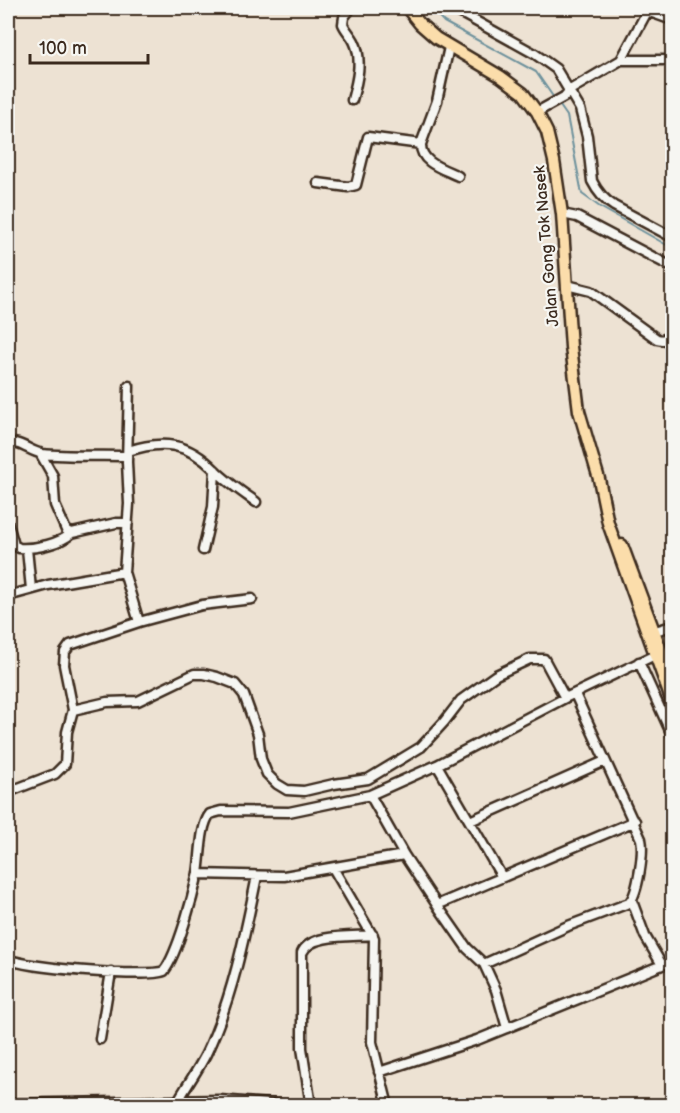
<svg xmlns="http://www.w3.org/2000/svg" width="680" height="1113" font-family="'Balsamiq Sans',sans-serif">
  <rect width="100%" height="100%" fill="#ede2d3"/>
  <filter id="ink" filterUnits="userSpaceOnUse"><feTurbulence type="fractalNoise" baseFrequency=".0167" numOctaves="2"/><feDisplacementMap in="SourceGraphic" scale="12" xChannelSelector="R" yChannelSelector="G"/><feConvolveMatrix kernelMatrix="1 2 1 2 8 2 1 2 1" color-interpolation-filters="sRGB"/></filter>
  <g filter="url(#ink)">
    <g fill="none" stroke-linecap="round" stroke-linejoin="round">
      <path stroke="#6d919c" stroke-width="2" d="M431,8L444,22L536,72L554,98
        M558,103L567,116L582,194L600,207L672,248"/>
      <g stroke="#3b2a1e" stroke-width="13">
        <path id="minor" d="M351,8L344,17L343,24C346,31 351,35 354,41C363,59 357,82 352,100
          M452,8L535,54L556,69L580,109L587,136L592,181C597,191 604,200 614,206L672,237
          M647,11L672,20
          M449,47L437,101L421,144C420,163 444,169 458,176
          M621,60L649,8
          M537,112L564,97L570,90L621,60H672
          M318,183L348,187L356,185L368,137L421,144
          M562,214L577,217L672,267
          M567,285L591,291L657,339L662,340L672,336
          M129,386L127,462L129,504L124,572L139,622
          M8,443C21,441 30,452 43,454C70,457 99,455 127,456
          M128,451C163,439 188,443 215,470C227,482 242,492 256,502
          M40,453L53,476L55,505L66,530L72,533L116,523H128
          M8,473V502
          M8,524L14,545L19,548C35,549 60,544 72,533
          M27,549L31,589
          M203,550L213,507L215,470
          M8,596L48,585L124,572
          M655,631L672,626
          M639,662L672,735
          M73,710L107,702L138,701L194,674H204L217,677L235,684L244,695L258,734L261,759L267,774L277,784L287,790L304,791L334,784L368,779L421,747L444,722L461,700L496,675L530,659H544L565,698
          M437,765L502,877
          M8,792L55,774L65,764L67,732L73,710L64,665L65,652L70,645L139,622L202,605L252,599
          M370,795L404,855L437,905L467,948L484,964L496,990L507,1028
          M470,821L605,761
          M333,868L374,938L372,1042L388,1106
          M198,874L284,876L404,855
          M632,901L645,936L662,965
          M437,905L635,821
          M8,959C25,968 147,978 164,971C178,953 193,896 198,873C201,857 200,826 210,814L221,811L289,812L370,795L437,765L565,698L655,655
          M484,964L568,926L629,903C638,894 644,852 641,839L575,694
          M100,1039L111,972
          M379,1072L477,1040L672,961
          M178,1101C187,1085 198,1070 206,1054C232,1000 245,935 257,876
          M8,1104L220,1100L294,1106
          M311,1106L302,1048V953C310,933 354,937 373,935"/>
      </g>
      <g stroke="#3b2a1e" stroke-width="15">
        <path id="major" d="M407,8L420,24L436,38L500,76L523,93L537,112L547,132L554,161L562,214L571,347L579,411L599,479L608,523L672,702
          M622,545L672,679
          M671,961L672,962"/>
      </g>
      <use href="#minor" stroke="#f6f6f2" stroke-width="8"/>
      <use href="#major" stroke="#fbddab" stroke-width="10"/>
    </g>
  </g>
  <g text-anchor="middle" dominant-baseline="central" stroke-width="4.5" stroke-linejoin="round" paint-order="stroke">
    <g font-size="16" fill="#3b2a1e" stroke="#f6f6f2">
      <text transform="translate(547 246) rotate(-95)">Jalan Gong Tok Nasek</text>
    </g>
  </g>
  <rect width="680" height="1113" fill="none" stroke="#f6f6f2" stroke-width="30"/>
  <rect x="15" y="15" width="650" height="1083" fill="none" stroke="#3b2a1e" stroke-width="2" filter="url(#ink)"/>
  <path d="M30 54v9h118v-9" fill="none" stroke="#3b2a1e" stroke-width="3"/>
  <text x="39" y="54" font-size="18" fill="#3b2a1e" stroke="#f6f6f2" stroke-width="4.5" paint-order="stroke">100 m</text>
</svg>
